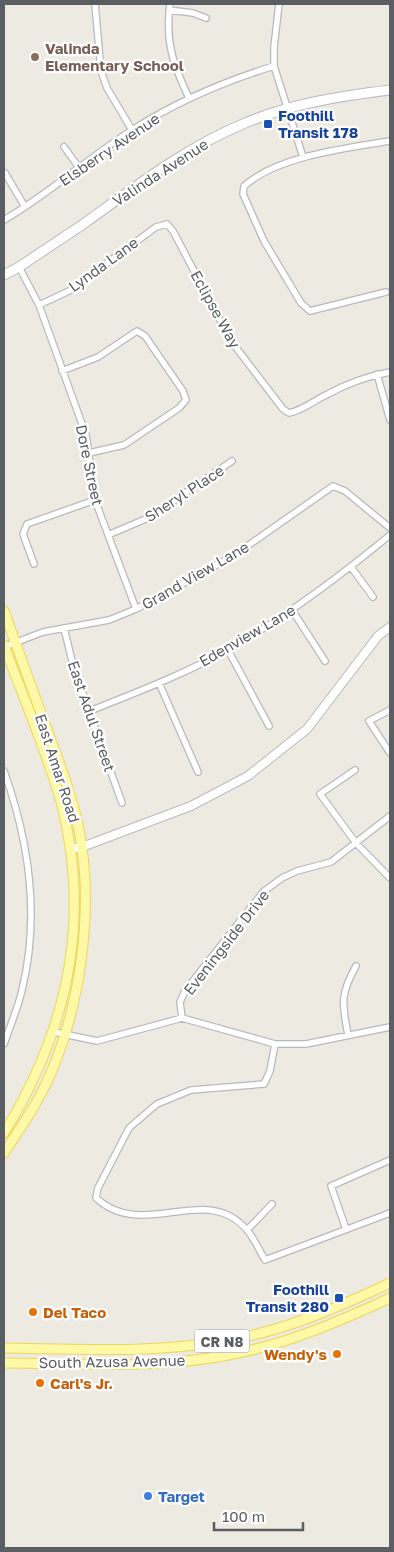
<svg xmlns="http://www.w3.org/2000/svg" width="394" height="1552" font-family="'Golos Text',sans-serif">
  <rect width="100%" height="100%" fill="#edebe1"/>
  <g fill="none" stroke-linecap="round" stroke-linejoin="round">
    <g stroke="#b7b9be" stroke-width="8">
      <path id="minor" d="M95,4L101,71L107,88L132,130
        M170,4C165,42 173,64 189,98
        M279,4L274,47V66L303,157
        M169,10L193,13L206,18
        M64,147L80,169
        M5,173L25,207
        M4,220C49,194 88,158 132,130C176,102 225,81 274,66
        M19,267L39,305L86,435L95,500L136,609
        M386,292L310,311L301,303L264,241L243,194L244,186C278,156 346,148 390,141
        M39,305L69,291L156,227L167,224L173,231L231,341L283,409L289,413C303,410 315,400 328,394C346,384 369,376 390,372
        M62,371L98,357L137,331L145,336L183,391L186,400L179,408L124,445L89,453
        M377,374L390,420
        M108,535L148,518L232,461
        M34,564L23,534L27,524L95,500
        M351,567L373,597
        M292,610L325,661
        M64,628L74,669L122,803
        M4,647L43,632L109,620L136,609L233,556L333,486L345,491L390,528
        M228,650L269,726
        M159,683L198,772
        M390,710L369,721L390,753
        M90,711C137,692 185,674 229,649C286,617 339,577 390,535
        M355,770L320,794L356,843L390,878
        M4,771C29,841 40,917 22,990C18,1008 10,1026 4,1044
        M182,1018L180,1002L185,991L263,892L282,878L297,871L331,862L390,816
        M54,1032L97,1041L182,1018L275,1044H306L390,1027
        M348,1035C342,1004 340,994 356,966
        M275,1044L270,1071L264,1084L191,1090L157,1104L129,1128L98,1188L96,1198C144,1242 206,1181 247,1230C254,1238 259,1250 265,1260L390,1213
        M346,1229L331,1186L390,1160
        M247,1230L272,1204"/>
    </g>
    <g stroke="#b7b9be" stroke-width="10">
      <path id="tertiary" d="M70,849L82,847L191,806L248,776L307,729L378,636L390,627"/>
    </g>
    <g stroke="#b7bac0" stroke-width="11">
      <path id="secondary" d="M4,275L19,267C40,253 61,239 82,225C134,188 183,149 243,124C289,104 340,96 390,90"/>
    </g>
    <g stroke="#eed659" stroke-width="11">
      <path id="primary" d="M4,611C19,652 33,692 48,732C62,770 77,808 82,848C92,920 79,1009 50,1075C38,1103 21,1127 4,1153
        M4,645C23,697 46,749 61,802C92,920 67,1031 4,1133
        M4,1348C82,1349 163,1354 240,1338C293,1327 341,1306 390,1283
        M4,1363C76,1363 151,1369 223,1356C282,1346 336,1323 390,1298"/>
    </g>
    <use href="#minor" stroke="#fff" stroke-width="5.5"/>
    <use href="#tertiary" stroke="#fff" stroke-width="8"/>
    <use href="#secondary" stroke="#fff" stroke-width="9"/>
    <use href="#primary" stroke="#fdf9a6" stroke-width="9"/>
  </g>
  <circle fill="#8d6e63" stroke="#fff" stroke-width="2" cx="35" cy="57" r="5"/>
  <g fill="#1a4fb4" stroke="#fff" stroke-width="2">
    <rect x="263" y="119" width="10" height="10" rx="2.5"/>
    <rect x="334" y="1293" width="10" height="10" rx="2.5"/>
  </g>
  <g fill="#e8710a" stroke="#fff" stroke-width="2">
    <circle cx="33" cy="1312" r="5"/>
    <circle cx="337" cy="1354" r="5"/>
    <circle cx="40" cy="1383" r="5"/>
  </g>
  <circle fill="#3f7fe0" stroke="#fff" stroke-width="2" cx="148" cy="1496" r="5"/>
  <g text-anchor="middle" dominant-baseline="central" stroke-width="4.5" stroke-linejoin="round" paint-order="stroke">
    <rect fill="#fff" stroke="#8c8e91" stroke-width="1" x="194.5" y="1329.5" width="55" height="23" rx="4"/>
    <g font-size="14" font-weight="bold" fill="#5a5d62">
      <text x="222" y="1341">CR N8</text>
    </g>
    <g font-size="15" font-weight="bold" fill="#785e54" stroke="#fff" text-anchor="start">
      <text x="45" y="48">Valinda<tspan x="45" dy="17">Elementary School</tspan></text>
    </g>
    <g font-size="15" font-weight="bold" fill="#164399" stroke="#fff" text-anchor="start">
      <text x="278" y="115">Foothill<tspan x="278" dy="17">Transit 178</tspan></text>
      <text x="329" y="1289" text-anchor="end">Foothill<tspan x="329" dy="17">Transit 280</tspan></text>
    </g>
    <g font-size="15" fill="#5a5d62" stroke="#fff">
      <text transform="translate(109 149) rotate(-34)">Elsberry Avenue</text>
      <text transform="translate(160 172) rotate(-33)">Valinda Avenue</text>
      <text transform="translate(103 264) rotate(-36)">Lynda Lane</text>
      <text transform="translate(216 309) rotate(61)">Eclipse Way</text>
      <text transform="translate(90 465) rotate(78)">Dore Street</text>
      <text transform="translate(184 493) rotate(-33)">Sheryl Place</text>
      <text transform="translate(195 575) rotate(-30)">Grand View Lane</text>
      <text transform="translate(247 635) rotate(-30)">Edenview Lane</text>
      <text transform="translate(92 716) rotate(71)">East Adul Street</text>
      <text transform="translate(58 768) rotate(72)">East Amar Road</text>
      <text transform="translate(226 942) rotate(-52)">Eveningside Drive</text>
      <text transform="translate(112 1361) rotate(-1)">South Azusa Avenue</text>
    </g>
    <g font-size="15" font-weight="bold" fill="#c56008" stroke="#fff" text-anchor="start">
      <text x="43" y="1312">Del Taco</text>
      <text x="327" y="1354" text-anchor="end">Wendy's</text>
      <text x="50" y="1383">Carl's Jr.</text>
    </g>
    <g font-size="15" font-weight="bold" fill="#366cbe" stroke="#fff" text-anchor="start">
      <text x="158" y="1496">Target</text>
    </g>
  </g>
  <rect width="394" height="1552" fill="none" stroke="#5a5d62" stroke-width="10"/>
  <path d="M214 1522v8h89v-8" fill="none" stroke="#5a5d62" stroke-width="2.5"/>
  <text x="222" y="1522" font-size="15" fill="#5a5d62" stroke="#ffffff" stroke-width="4" paint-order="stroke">100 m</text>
</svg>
